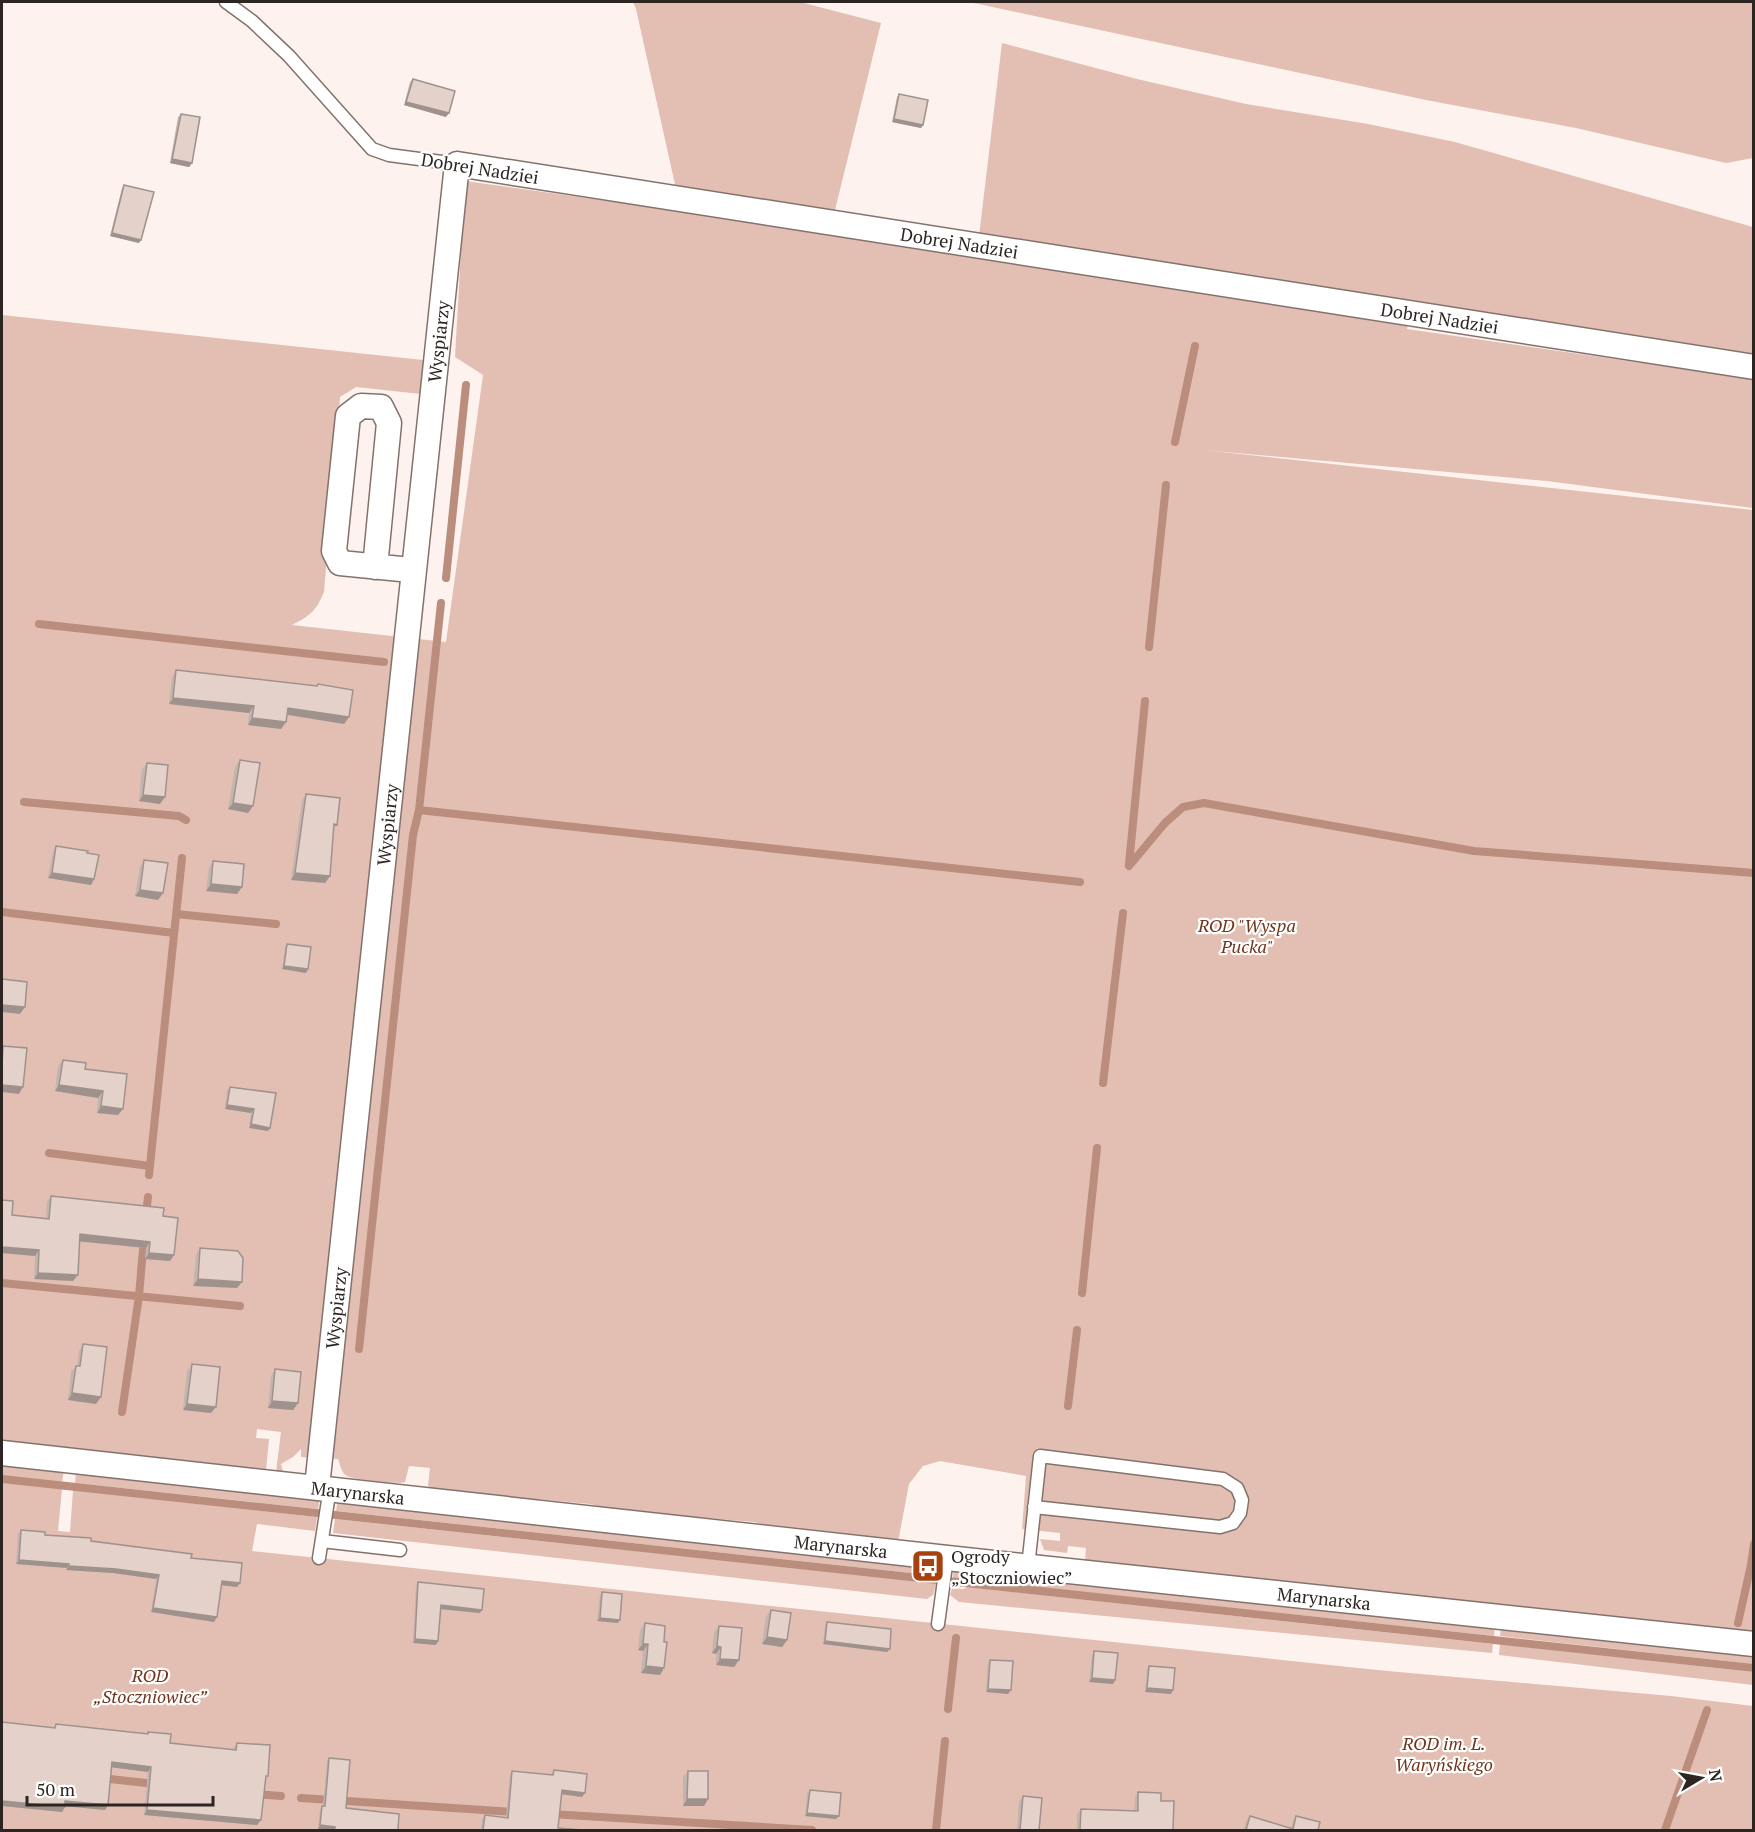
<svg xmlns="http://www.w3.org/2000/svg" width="1755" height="1832" font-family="'PT Serif',serif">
  <rect width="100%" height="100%" fill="#fdf2ed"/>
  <path fill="#e2bfb2" d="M633,2H800L881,23L834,214L676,189L636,9Z
    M969,2H1753V158L1726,163L1576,128L1426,100Z
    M1002,43L1137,79L1246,104L1368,124L1455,142L1753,227V357L1411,304L1407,329L1753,379V508L1547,481L1204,450L1753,510V1633L1085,1561L1086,1548L1068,1546L1067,1553L1044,1550L1040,1539L1060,1541V1533L1022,1529L1026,1476L940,1461L923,1466L909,1484L898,1542L775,1527L754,1522L614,1510L590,1504L538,1499H505L430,1489L428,1485L430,1468L409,1466L405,1482C400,1485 352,1479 347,1476C341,1473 340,1464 338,1459L301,1457V1449L293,1457L281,1464L283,1472H276L281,1432L257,1429L256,1438L269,1439L266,1471L2,1443V315L423,360L421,394L356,387L340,397L324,592C316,611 310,616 292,625L446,642L483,375L455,357L465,181L977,253Z
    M2,1463L64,1469L62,1482L2,1476Z
    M76,1471L320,1497L318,1509L75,1483Z
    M2,1482L62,1489L58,1531L70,1532L73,1490L317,1517L315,1531L257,1524L252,1551L1387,1671L1671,1696L1753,1706V1830H2Z
    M338,1499L939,1566L938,1576L336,1511Z
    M335,1519L936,1583L933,1595L927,1599L333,1533Z
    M954,1567L1495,1627L1494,1636L953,1578Z
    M968,1587L1493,1644L1492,1653L959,1602L950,1595L952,1588L963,1589Z
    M1501,1628L1753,1654V1664L1500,1636Z
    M1500,1644L1753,1672V1685L1499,1655Z"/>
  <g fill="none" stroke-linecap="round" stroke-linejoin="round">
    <path stroke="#bb8d7c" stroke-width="8" d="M1175,442L1195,346
      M446,578L466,385
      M39,624L384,662
      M1149,647L1166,485
      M24,802L179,816L186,820
      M419,810L1080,882
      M1129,864L1145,701
      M1129,866L1165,823L1183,807L1204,803L1474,851L1754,873
      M2,912L174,933
      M176,914L276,924
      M1103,1083L1123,913
      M49,1153L150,1166
      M149,1175L182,858
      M146,1214L148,1197
      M2,1283L240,1306
      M1082,1293L1097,1148
      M359,1349L413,835L419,810L441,603
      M1068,1406L1077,1330
      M122,1412L139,1296L144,1238
      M2,1479L1754,1668
      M1738,1623L1751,1565L1754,1544
      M948,1709L956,1638
      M101,1778L155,1784
      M254,1794L281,1796
      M301,1798L515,1812
      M551,1814L812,1830
      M936,1830L945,1741
      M1665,1830L1707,1710"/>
    <g stroke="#83726c" stroke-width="15">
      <path id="service" d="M226,2L252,21L289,56L372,149L389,155L457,164
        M322,1541L400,1550
        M319,1558L330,1488
        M1028,1567L1040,1456L1223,1479L1237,1488L1242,1500L1240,1513L1233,1523L1220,1527L1034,1507
        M938,1624L947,1558"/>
    </g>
    <g stroke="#83726c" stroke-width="27">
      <g id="minor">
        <path d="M375,567L389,423L381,407L361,406L348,416L334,551L340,563L401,569"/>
        <path id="s1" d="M2,1453L947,1558L1754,1644"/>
        <path id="s2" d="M317,1487L457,164L1754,367"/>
      </g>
    </g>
    <use href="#service" stroke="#fff" stroke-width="12"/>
    <use href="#minor" stroke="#fff" stroke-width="24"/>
  </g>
  <path fill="#c3b4ae" d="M413,79L446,117L404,105L410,82Z
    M899,94L923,125L921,128L892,122L897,97Z
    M181,114L192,163L189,167L170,163L178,117Z
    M124,185L139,243L110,236L122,188Z
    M176,670L317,686L318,684L349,717L344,724L287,715L286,722L281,729L248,725L249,713L169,704L172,677Z
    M240,760L253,806L248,813L228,809L235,767Z
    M147,763L160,804L139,801L142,769Z
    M306,794L334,829L330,876L325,883L291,880L302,800Z
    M56,846L91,885L48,878L53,851Z
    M144,860L163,893L158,900L135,896L140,867Z
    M213,861L237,894L206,891L209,868Z
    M287,944L308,969L306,973L282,969L285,947Z
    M63,1060L85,1069L123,1109L118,1115L97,1113L98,1098L55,1091L58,1066Z
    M230,1087L276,1093L270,1128L268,1131L249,1128L251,1113L225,1109L227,1090Z
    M51,1196L163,1216L174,1255L170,1261L145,1259L146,1248L79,1241L73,1281L34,1279L35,1256L2,1253V1200L12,1215L46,1218L47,1202Z
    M200,1248L237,1288L193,1286L196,1255Z
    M83,1344L96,1404L68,1400L71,1372L76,1366H77L79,1351Z
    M192,1364L211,1413L183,1410L187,1371Z
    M275,1369L298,1403L293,1410L268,1408L271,1376Z
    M21,1530L45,1535L91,1541L191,1558L240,1583L237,1587L222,1585L214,1622L151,1612L156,1579L113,1573L66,1570L67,1568L16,1564L18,1534Z
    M418,1582L482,1610L480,1613L441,1609L436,1645L413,1643L416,1585Z
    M602,1592L618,1623L597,1621L600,1595Z
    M771,1610L787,1640L782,1647L762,1644L766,1617Z
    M827,1622L887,1652L823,1644L825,1625Z
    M645,1623L664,1642V1668L660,1675L641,1673L643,1651L638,1650L640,1630Z
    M719,1626L739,1660L734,1667L716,1665V1654L712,1653L714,1632Z
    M1094,1651L1113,1684L1089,1682L1092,1655Z
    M990,1660L1011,1690L1008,1694L986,1692L988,1663Z
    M1149,1666L1171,1694L1145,1692L1147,1669Z
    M2,1722L53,1728L56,1724L147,1733L148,1732L170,1743L233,1749L234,1747L237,1743L268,1776L265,1780L257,1825L144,1815L148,1772L112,1767L108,1805L105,1810L65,1806L62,1812L2,1806Z
    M329,1758L346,1808L398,1830H333L318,1829L320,1809L323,1806L327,1761Z
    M554,1770L582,1797L562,1794L558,1828L582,1830H481L482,1819L485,1815L506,1818L510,1774L512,1771L551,1774Z
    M688,1771L708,1799L704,1806H683V1777Z
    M810,1790L836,1819L805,1816L807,1793Z
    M1138,1792L1161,1801L1173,1830H1077V1814L1081,1809L1134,1811L1135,1797Z
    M1023,1796L1039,1830H1017L1019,1801Z
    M1250,1816L1291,1828L1293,1821L1296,1816L1318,1830H1244L1246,1821Z"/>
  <path fill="#9f928d" d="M406,102L449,113L446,117L404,105Z
    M894,119L923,125L921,128L892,122Z
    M172,159L192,163L189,167L170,163Z
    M112,233L141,240L139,243L110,236Z
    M173,698L254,706L249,713L169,704Z
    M288,708L349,717L344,724L283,714Z
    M252,718L286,722L281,729L248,725Z
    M143,795L165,797L160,804L139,801Z
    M233,803L253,806L248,813L228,809Z
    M52,873L94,879L91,885L48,878Z
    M295,873L330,876L325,883L291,880Z
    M211,884L242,887L237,894L206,891Z
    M140,890L163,893L158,900L135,896Z
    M284,966L308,969L306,973L282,969Z
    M2,1005L25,1007L20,1014L2,1012Z
    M2,1085L23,1087L19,1094L2,1092Z
    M59,1085L103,1091L98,1098L55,1091Z
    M227,1105L254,1109L251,1113L225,1109Z
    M101,1106L123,1109L118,1115L97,1113Z
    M251,1124L270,1128L268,1131L249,1128Z
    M80,1234L150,1242L146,1248L75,1241Z
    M2,1247L39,1250L35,1256L2,1253Z
    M149,1253L174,1255L170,1261L145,1259Z
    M38,1273L78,1275L73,1281L34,1279Z
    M198,1279L242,1282L237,1288L193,1286Z
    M72,1393L101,1397L96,1404L68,1400Z
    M272,1401L298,1403L293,1410L268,1408Z
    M187,1404L216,1407L211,1413L183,1410Z
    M19,1560L69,1564L67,1568L16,1564Z
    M69,1566L116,1569L159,1575L156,1579L113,1573L66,1570Z
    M222,1581L240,1583L237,1587L219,1585Z
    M441,1605L482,1610L480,1613L439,1609Z
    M153,1608L217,1617L214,1622L151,1612Z
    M600,1618L620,1620L618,1623L597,1621Z
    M767,1637L787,1640L782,1647L762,1644Z
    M415,1639L438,1641L436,1645L413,1643Z
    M825,1641L890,1649L887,1652L823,1644Z
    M643,1644H648L643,1651L638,1650Z
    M717,1646L721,1647L716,1654L712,1653Z
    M720,1659L739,1660L734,1667L716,1665Z
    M646,1666L664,1668L660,1675L641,1673Z
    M1092,1678L1115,1680L1113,1684L1089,1682Z
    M1147,1688L1173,1690L1171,1694L1145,1692Z
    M988,1689L1011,1690L1008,1694L986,1692Z
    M112,1762L151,1767L148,1772L109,1767Z
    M562,1790L585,1793L582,1797L560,1794Z
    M687,1799H708L704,1806H683Z
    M2,1801L65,1807L62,1812L2,1806Z
    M65,1801L108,1805L105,1810L62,1806Z
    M147,1810L261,1820L257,1825L144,1815Z
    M807,1813L839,1816L836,1819L805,1816Z
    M320,1825L335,1827L333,1830L318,1829Z"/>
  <path fill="#e3d1ca" stroke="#9f928d" stroke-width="1.5" d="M413,79L455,91L449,113L406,102Z
    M899,94L928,100L923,125L894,119Z
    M181,114L200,117L192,163L172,159Z
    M124,185L154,192L141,240L112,233Z
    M176,670L317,686L318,684L353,690L349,717L288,708L286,722L252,718L254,706L173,698Z
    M240,760L260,763L253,806L233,803Z
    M147,763L168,765L165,797L143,795Z
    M306,794L340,798L337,825L334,824L330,876L295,873Z
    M56,846L88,851L87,853L99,855L94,879L52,873Z
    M144,860L168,863L163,893L140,890Z
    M213,861L244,864L242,887L211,884Z
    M287,944L311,947L308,969L284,966Z
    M2,979L27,982L25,1007L2,1005Z
    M3,1046L27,1048L23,1087L2,1085V1065Z
    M63,1060L86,1063L85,1069L127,1074L123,1109L101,1106L103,1091L59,1085Z
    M230,1087L276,1093L270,1128L251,1124L254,1109L227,1105Z
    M51,1196L164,1208L163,1216L178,1218L174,1255L149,1253L150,1242L80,1234L78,1275L38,1273L39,1250L2,1247V1200L13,1201L12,1215L49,1219Z
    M200,1248L238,1251L243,1258L242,1282L198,1279Z
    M83,1344L107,1347L101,1397L72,1393L76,1366H80Z
    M192,1364L220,1367L216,1407L187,1404Z
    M275,1369L301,1372L298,1403L272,1401Z
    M21,1530L45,1532V1535L91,1538V1541L192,1554L191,1558L242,1563L240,1583L222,1581L217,1617L153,1608L159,1575L116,1569L69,1566V1564L19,1560Z
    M418,1582L484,1589L482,1610L441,1605L438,1641L415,1639Z
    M602,1592L622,1594L620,1620L600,1618Z
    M771,1610L791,1613L787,1640L767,1637Z
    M827,1622L891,1629L890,1649L825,1641Z
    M645,1623L665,1626L664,1642H667L664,1668L646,1666L648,1644H643Z
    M719,1626L742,1628L739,1660L720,1659L721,1647L717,1646Z
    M1094,1651L1118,1653L1115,1680L1092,1678Z
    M990,1660L1013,1661L1011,1690L988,1689Z
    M1149,1666L1175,1668L1173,1690L1147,1688Z
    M2,1722L55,1728L56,1724L148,1734V1732L171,1734L170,1743L236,1750L237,1743L270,1745L268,1776H266L261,1820L147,1810L151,1767L112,1762L108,1805L65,1801V1807L2,1801Z
    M329,1758L350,1760L346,1808L399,1814L398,1830H335V1827L320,1825L322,1806H325Z
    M554,1770L587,1774L585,1793L562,1790L558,1828L582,1830H483L485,1815L508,1818L512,1771L553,1775Z
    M688,1771H708V1799H687Z
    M810,1790L841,1793L839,1816L807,1813Z
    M1138,1792L1161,1793V1801H1174L1173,1830H1080L1081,1809L1138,1811Z
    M1023,1796L1042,1798L1039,1830H1020Z
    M1250,1816L1293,1829L1296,1816L1320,1822L1318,1830H1246Z"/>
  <defs>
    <g id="bus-square" transform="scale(1.725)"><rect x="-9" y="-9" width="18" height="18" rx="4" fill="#a74210" stroke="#fff"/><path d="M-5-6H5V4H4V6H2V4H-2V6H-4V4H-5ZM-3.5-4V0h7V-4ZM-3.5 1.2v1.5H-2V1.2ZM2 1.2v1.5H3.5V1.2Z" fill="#fff"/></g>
  </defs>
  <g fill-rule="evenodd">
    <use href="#bus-square" x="928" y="1566"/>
  </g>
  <g text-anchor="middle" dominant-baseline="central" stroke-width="4.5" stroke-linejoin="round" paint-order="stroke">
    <g font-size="18" fill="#2c2522" stroke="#fff">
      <text transform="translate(480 168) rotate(9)">Dobrej Nadziei</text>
      <text stroke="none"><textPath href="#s2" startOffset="1839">Dobrej Nadziei</textPath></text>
      <text stroke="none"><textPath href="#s2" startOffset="2325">Dobrej Nadziei</textPath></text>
      <text stroke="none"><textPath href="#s2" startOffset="1152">Wyspiarzy</textPath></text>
      <text stroke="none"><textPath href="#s2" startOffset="666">Wyspiarzy</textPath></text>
      <text stroke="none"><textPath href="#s2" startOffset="180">Wyspiarzy</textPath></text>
      <text stroke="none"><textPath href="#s1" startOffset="358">Marynarska</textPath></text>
      <text stroke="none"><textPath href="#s1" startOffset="844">Marynarska</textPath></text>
      <text stroke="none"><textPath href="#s1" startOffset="1330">Marynarska</textPath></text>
    </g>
    <g font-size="18" font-style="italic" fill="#70351c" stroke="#fff">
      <text x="1247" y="925">ROD "Wyspa<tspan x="1247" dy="21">Pucka"</tspan></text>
      <text x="150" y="1675">ROD<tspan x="150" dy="21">„Stoczniowiec”</tspan></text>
      <text x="1444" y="1743">ROD im. L.<tspan x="1444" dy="21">Waryńskiego</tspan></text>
    </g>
    <g font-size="18" fill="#2c2522" stroke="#fff" text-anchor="start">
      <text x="951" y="1556">Ogrody<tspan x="951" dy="21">„Stoczniowiec”</tspan></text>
    </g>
  </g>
  <rect width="1755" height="1832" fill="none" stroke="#2c2522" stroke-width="6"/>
  <g transform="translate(1701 1778) rotate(80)" stroke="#ffffff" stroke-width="4.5" paint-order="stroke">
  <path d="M0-4.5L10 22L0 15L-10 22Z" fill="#2c2522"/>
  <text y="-9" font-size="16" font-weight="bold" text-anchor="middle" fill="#2c2522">N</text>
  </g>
  <path d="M27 1796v9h186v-9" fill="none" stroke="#2c2522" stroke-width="3"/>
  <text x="36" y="1796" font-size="18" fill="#2c2522" stroke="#ffffff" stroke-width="4.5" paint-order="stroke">50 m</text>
</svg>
